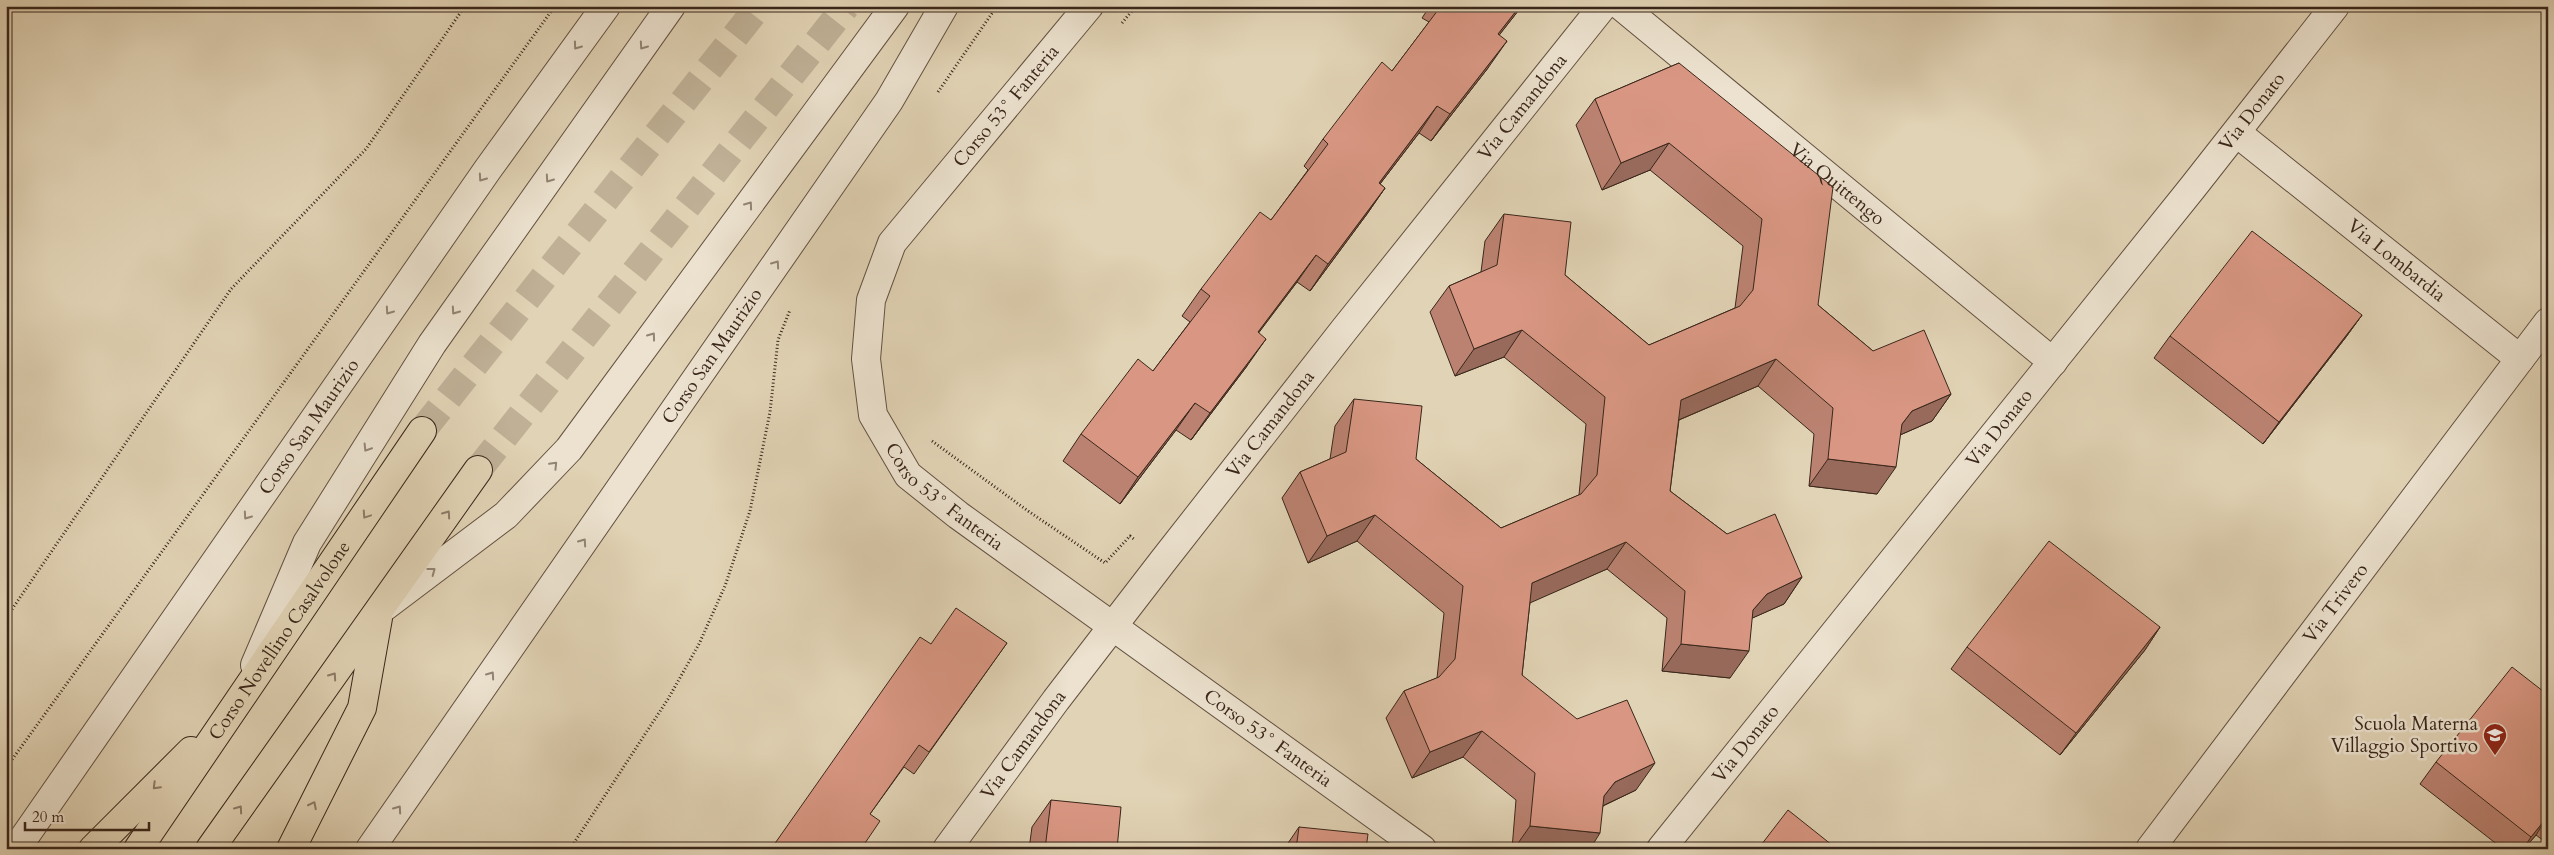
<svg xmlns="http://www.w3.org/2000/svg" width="2554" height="855" font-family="Cardo,serif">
  <rect width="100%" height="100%" fill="#e1d3b5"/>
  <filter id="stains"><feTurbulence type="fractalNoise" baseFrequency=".004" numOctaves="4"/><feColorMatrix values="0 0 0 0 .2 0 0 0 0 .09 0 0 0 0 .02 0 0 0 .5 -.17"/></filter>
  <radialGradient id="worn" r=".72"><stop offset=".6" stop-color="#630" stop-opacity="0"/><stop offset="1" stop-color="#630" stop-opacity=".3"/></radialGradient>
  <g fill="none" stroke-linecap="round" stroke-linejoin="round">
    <path stroke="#bfb096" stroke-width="28" stroke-dasharray="28 14" stroke-linecap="butt" d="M422,431L759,6
      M478,470L846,6"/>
    <g stroke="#635141" stroke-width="30">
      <g id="minor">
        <path id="s1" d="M1089,6L892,243L871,300L866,359L873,415L908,475L958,515L1422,849"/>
        <path id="s2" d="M1621,6L2053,362"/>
        <path id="s3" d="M2237,133L2520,359L2548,322"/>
        <path d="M384,607L506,515L569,449L895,6"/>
        <path d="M255,665L307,543L432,344L671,6"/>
        <path id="s4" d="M16,849L488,169L606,6"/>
        <path id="s5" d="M370,849L889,101L944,6"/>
        <path id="s6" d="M947,849L1056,700L1163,561L1344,330L1603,6"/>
        <path id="s7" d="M1661,849L2193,187L2335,6"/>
        <path id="s8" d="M2150,849L2520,359"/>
      </g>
    </g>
    <g stroke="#39261a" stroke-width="30">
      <g id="highway">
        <path d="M93,849L191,751"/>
        <path id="s9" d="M138,849L422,431"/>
        <path d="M210,849L478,470"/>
        <path d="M291,849L362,708L378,618"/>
      </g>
    </g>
    <path stroke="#39261a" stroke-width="3" stroke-dasharray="1 2.5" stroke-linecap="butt" d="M1122,23L1136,6
      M938,92L997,6
      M932,441L1028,511L1105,563L1130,536L1134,539
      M6,618L231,289L366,149L465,6
      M6,768L555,6
      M570,849L668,699L699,644L725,586L750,511L770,412L778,340L790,310"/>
    <use href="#minor" stroke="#ece2cf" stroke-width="28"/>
    <use href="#highway" stroke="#e1d3b5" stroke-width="28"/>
  </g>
  <path fill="#bb8271" stroke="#39261a" d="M1430,6H1522L1499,35L1488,68L1431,141L1419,133L1380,184L1385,188L1367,214L1310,291L1297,282L1258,333L1247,366L1191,440L1176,430L1120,504L1063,461L1081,434L1153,371L1190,322L1182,316L1201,289L1271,220L1308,170L1304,166L1323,139L1392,71L1429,22L1422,18Z
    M1679,63L1818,305L1873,351L1951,394L1932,421L1900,435L1877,494L1809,486L1814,434L1758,386L1679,420L1670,491L1727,534L1802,577L1784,604L1752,618L1730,678L1662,671L1667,618L1607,569L1530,602L1522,675L1636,790L1603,806L1590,849H1512L1516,800L1463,757L1412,778L1386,718L1404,691L1437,678L1444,613L1357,541L1308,563L1282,498L1300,472L1330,459L1335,426L1354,399L1416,459L1501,528L1579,495L1586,424L1504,357L1455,376L1430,312L1449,286L1481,272L1485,241L1504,214L1565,275L1649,345L1735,308L1743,246L1650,170L1602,190L1576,125L1595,99Z
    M2362,315L2346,337L2263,444L2154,358L2170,336Z
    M2160,627L2145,650L2060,755L1951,669L1967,647Z
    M1007,643L914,774L904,767L870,814L771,849L931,644Z
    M2548,695V844L2536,835L2524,849H2503L2420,784L2436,762Z
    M1051,800L1117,849H1029L1032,827Z
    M1299,827L1366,849H1284Z"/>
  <path fill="#986a5c" stroke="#39261a" d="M1520,6H1522L1479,61L1498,34Z
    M1507,41L1488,68L1431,141L1450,114Z
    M1437,106L1419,133L1360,210L1379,183Z
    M1669,143L1650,170L1602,190L1621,163Z
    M1385,188L1367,214L1310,291L1328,264Z
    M1316,255L1297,282L1239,359L1258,332Z
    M2362,315L2346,337L2263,444L2279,422Z
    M1522,330L1504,357L1455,376L1474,349Z
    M1266,339L1247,366L1191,440L1210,413Z
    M1776,359L1758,386L1662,427L1681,400Z
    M1951,394L1932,421L1893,438L1902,424L1912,411Z
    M1195,403L1176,430L1120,504L1138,477Z
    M1828,459L1896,467L1877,494L1809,486Z
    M1375,515L1357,541L1308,563L1327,536Z
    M1626,542L1607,569L1514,610L1532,583Z
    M1802,577L1784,604L1748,620L1753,610L1767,594Z
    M2160,627L2145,650L2060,755L2076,733Z
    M1681,644L1749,651L1730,678L1662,671Z
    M1482,731L1463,757L1412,778L1430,752Z
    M1655,763L1636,790L1596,809L1604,796L1615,782Z
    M2548,816L2536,835L2524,849H2523L2531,837Z
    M1530,826L1600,833L1590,849H1514Z"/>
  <path fill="#d99783" stroke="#39261a" d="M1441,6H1520L1498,34L1507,41L1450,114L1437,106L1379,183L1385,188L1328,264L1316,255L1258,332L1266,339L1210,413L1195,403L1138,477L1081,434L1138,359L1153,371L1210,296L1201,289L1260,212L1271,220L1328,144L1323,139L1382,62L1392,71Z
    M1679,63L1833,187L1818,305L1873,351L1924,330L1951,394L1912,411L1902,424L1896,467L1828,459L1833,408L1776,359L1681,400L1670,491L1727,534L1775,514L1802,577L1767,594L1753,610L1749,651L1681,644L1685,591L1626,542L1532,583L1522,675L1577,719L1627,700L1655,763L1615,782L1604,796L1600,833L1530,826L1535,773L1482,731L1430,752L1404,691L1439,677L1455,659L1463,586L1375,515L1327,536L1300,472L1346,452L1354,399L1422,406L1416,459L1501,528L1581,494L1597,475L1605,397L1522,330L1474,349L1449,286L1497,265L1504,214L1571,222L1565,275L1649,345L1740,306L1753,290L1762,219L1669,143L1621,163L1595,99Z
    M2252,231L2362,315L2279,422L2170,336Z
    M2049,541L2160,627L2076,733L1967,647Z
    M956,608L1007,643L929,752L919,745L870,814L880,821L861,849H771L920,637L931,644Z
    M2512,667L2548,695V816L2531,837L2436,762Z
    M1051,800L1121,807L1117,849H1045Z
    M1788,810L1837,849H1758Z
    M1299,827L1368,834L1366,849H1296Z"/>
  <defs><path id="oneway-chevron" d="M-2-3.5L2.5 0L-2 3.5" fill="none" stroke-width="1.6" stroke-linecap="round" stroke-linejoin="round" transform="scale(1.25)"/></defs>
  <g stroke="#928474">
    <use href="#oneway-chevron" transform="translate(577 46) rotate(126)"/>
    <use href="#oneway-chevron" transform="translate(643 46) rotate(125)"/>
    <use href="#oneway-chevron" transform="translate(482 178) rotate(125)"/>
    <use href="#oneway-chevron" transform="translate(549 179) rotate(125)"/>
    <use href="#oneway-chevron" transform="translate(749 205) rotate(-54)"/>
    <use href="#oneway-chevron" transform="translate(776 264) rotate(-55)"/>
    <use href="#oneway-chevron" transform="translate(389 311) rotate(125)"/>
    <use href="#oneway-chevron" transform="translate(455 311) rotate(125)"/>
    <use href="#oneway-chevron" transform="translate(652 336) rotate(-54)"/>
    <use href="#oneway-chevron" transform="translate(367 448) rotate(122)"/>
    <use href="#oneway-chevron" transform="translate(554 465) rotate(-46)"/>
    <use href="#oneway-chevron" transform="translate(247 516) rotate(125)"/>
    <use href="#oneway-chevron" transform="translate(583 542) rotate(-55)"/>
    <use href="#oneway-chevron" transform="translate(432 571) rotate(-37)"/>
    <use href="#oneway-chevron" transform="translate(491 675) rotate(-55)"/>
    <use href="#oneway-chevron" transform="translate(398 809) rotate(-55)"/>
  </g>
  <g stroke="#8d7c68">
    <use href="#oneway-chevron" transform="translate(447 514) rotate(-55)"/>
    <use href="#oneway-chevron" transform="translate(366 515) rotate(124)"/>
    <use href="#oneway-chevron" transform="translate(333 676) rotate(-55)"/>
    <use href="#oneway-chevron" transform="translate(156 786) rotate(135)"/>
    <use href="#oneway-chevron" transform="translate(313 805) rotate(-63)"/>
    <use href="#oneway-chevron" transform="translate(239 809) rotate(-55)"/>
  </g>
  <defs>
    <g id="school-pin" transform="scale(1.25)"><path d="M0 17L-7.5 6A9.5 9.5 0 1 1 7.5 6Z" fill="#8f2418" stroke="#ece2cf"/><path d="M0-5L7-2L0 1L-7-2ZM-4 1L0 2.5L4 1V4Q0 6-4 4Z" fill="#fff"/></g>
  </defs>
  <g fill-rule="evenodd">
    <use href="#school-pin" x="2495" y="735"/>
  </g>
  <g text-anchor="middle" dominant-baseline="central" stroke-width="5" stroke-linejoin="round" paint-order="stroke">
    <g font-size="19" fill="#39261a" stroke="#ece2cf">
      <text transform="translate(1006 106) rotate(-50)">Corso 53° Fanteria</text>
      <text stroke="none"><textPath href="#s6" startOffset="939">Via Camandona</textPath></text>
      <text stroke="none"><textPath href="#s7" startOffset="945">Via Donato</textPath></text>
      <text stroke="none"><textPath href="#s2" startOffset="280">Via Quittengo</textPath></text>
      <text stroke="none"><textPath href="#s3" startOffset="204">Via Lombardia</textPath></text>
      <text stroke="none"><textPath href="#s5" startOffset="600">Corso San Maurizio</textPath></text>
      <text stroke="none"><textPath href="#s6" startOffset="534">Via Camandona</textPath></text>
      <text stroke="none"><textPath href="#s4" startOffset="514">Corso San Maurizio</textPath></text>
      <text stroke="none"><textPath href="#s7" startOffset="540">Via Donato</textPath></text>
      <text stroke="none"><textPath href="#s1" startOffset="595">Corso 53° Fanteria</textPath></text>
      <text stroke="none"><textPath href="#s8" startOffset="308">Via Trivero</textPath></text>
      <text stroke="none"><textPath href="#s9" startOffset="252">Corso Novellino Casalvolone</textPath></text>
      <text stroke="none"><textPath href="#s1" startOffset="1000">Corso 53° Fanteria</textPath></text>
      <text stroke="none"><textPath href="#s7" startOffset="135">Via Donato</textPath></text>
      <text stroke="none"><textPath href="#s6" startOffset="129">Via Camandona</textPath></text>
    </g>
    <g font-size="19" fill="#39261a" stroke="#ece2cf" text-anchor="end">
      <text x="2478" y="724">Scuola Materna<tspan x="2478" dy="22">Villaggio Sportivo</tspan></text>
    </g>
  </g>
  <rect width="2554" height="855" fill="none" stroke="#e1d3b5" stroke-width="25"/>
  <rect x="8" y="8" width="2539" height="840" fill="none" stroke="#39261a" stroke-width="2.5"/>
  <rect x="12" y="12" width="2529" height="830" fill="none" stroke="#39261a"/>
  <path d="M25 822v8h124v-8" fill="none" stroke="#39261a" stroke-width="2.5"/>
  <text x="32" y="822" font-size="15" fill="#39261a" stroke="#ece2cf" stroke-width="4" paint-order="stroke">20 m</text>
  <rect width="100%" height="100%" filter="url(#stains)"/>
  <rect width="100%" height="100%" fill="url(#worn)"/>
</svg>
